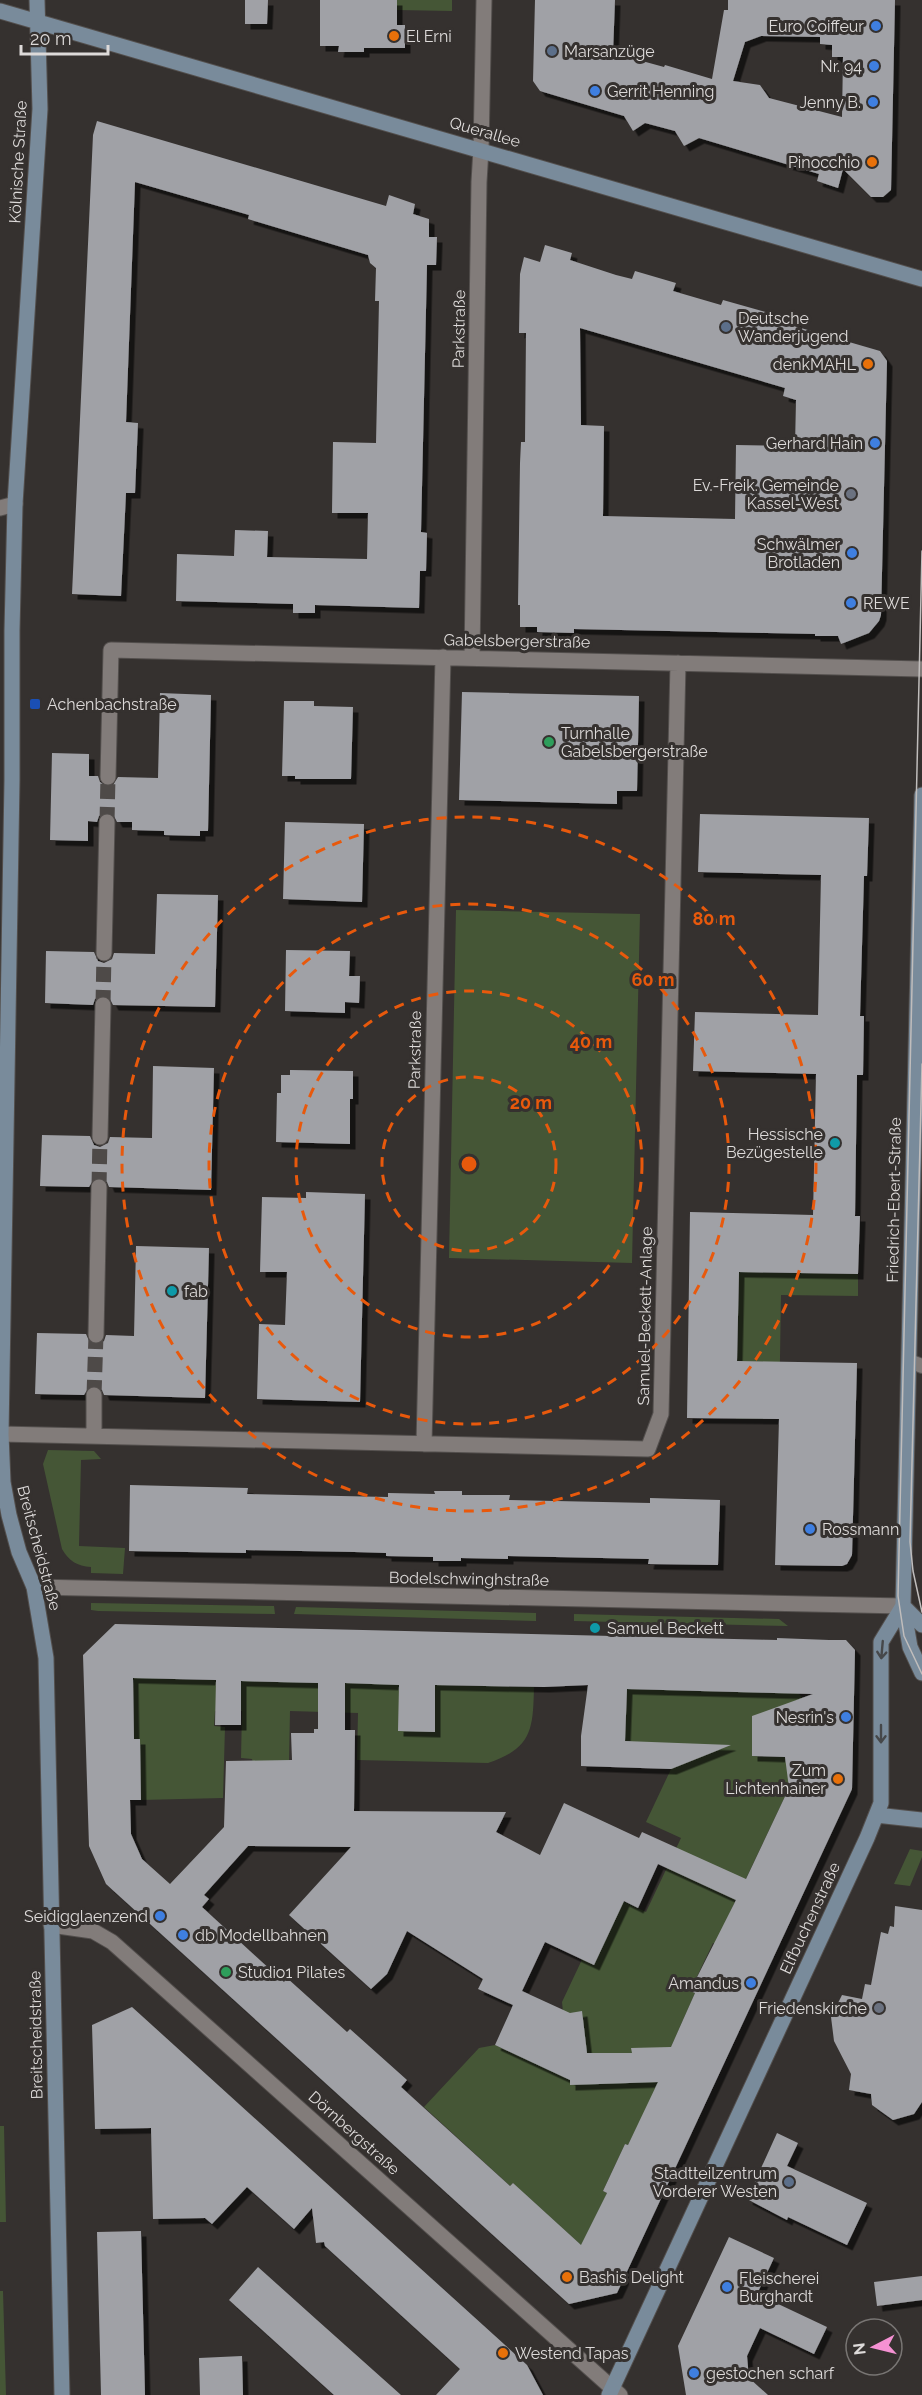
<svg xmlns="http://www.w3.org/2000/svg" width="922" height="2395" font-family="Raleway,sans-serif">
  <defs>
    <filter id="shadow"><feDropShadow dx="5.5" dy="5.5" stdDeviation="0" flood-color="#0009"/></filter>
  </defs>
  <rect width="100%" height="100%" fill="#35312f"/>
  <path fill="#455636" d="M397,0H452V11L397,10Z
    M456,910L640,914L632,1263L449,1258Z
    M739,1272L858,1274V1296L781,1295L779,1419H736Z
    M48,1450L94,1451L101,1459L81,1460L79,1546L125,1548L123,1574L91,1573V1567C77,1566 69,1561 62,1549L43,1464Z
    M91,1603L274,1606L275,1614L98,1611L91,1610Z
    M296,1607L536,1613V1621L294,1614Z
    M574,1614L779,1619L788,1626L574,1621Z
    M133,1669L162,1679L534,1687C533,1730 532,1748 488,1763L357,1760L358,1713L290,1711L289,1764L253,1763L252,1759L241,1758L242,1711H215L214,1726L225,1727L223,1798L141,1800L140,1739H134Z
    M627,1689L792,1693L795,1690L803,1698L752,1737V1756L784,1757L788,1753L791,1784L715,1944L713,1943L690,1991L695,1993L662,2068L666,2070L628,2145L625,2144L603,2191L607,2193L584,2255L513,2183L510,2186L424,2107L479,2048L495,2045L570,2079L562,2002L612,1896L646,1912L681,1838L646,1822L671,1769L625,1741Z
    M910,1849L922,1851V1857L910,1886L894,1884Z
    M0,2126H4L6,2222H0Z
    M0,2291H3L6,2395H0Z"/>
  <path fill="#a0a1a6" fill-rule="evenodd" filter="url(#shadow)" d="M245,0H268L267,24H245Z
    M320,0H397V25H405V48H364V52H338L339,46H320Z
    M535,0H615L613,53L664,67L665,65L712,79L724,10H728V0H895L891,190L883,197H871L843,169L838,188L817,181L819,174L699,138L684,146L675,131L645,123L633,131L624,116L540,91L533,81ZM761,36L820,37V44L832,45V57H843L842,117L769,98L760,85L733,81L745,42Z
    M97,121L386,206L389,195L415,204L413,214L429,219V237H437L436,265H427L421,532L427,533L426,571H420L419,608L315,605V613H293V604L176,601L177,554L234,556L235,530L268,531L267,557L367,559L368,513H332L333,442L376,443L379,301H375L376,268L370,263L368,255L248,219L249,215L135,182L126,422L138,423L135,493H126L121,596L72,594L93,135Z
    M545,245L572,253L570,260L616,275L632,279L635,271L676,283L673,291L721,305L723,300L762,311L796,321L794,326L880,351L887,361L881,615L879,621L869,633L841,644L838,636H815V634L574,629V633L537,632V627H520V605H518L520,463L521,442H525L526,333H519L520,274L524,257L540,262ZM580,328L785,388L783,396L796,400L795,446L736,445L735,519L603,516L604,426L581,425Z
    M462,692L639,696L637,791H617V804L459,800Z
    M160,693L211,695L208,831H200V836L164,835V831L132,830V822H117L113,814L107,812L99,816L97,822L88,821V841L50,840L52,753L89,754V776H98L100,782L107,787L113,785L118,777L158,778Z
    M284,701H314V706L353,707L351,779H295V776H282Z
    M700,814L869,818L867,876H864L860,1016H864L863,1075H857L855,1216H860L858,1274L739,1272L737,1361L857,1363L852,1555L847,1564L842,1566L775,1565L779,1419L687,1418L690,1212L813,1215L816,1074L693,1071L695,1012L818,1015L821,875L698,872Z
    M285,822L364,824L362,902L283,899Z
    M157,894L218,895L215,1007L113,1005L109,997L103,995L95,999L93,1005L45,1003L46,951L94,952L98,961L104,963L112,959L114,953L155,954Z
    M286,950L350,951L349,976H360L359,1003L345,1002V1013L285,1011Z
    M153,1066L214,1068L211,1190L109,1187L107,1182L100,1177L94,1179L89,1187L40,1186L42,1135L90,1136L94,1145L100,1147L108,1143L110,1137L152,1138Z
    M290,1070L353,1071V1099H350V1144L276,1142L277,1093H281V1075H290Z
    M306,1192L365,1194L360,1402L257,1399L259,1324L285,1325L287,1272H260L262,1197L306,1198Z
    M136,1246L209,1248L205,1398L104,1395L102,1390L95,1385L89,1387L84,1395L35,1394L37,1333L86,1334L90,1343L96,1345L104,1341L106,1335L134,1336Z
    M130,1485L248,1488L247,1494L388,1497V1493L435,1494L434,1491H462V1495H510L509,1500L650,1503V1498L720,1500L718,1565L648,1564L649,1559L508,1556V1559L461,1558V1561H433V1557L386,1556V1553L355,1552L246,1550V1553L129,1551Z
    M115,1624L777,1640V1638L829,1640H846L855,1650L852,1789L617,2293L569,2304L106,1884L89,1846L83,1655ZM133,1678L216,1680L215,1725H241V1681L318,1683V1729H314V1733H291L292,1760L226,1761L224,1827L170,1884L142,1859L131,1834L130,1800H141L140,1739H134ZM345,1683L399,1685L398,1731L435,1732V1685L544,1687L588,1685L581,1736V1766L671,1769L731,1745L625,1741L627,1689L813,1694L752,1716V1756L785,1757L789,1788L746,1879L642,1832L639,1838L564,1803L540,1855L496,1832L506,1812L354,1811L355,1730H345ZM248,1846L351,1847L289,1915L371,1989L387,1974L407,1931L483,1979L478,1989L513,2005L495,2045L570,2080V2085L658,2082L628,2145L625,2144L603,2191L607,2193L581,2245L513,2183L510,2186L401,2087L407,2080L350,2029L347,2032L287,1978L284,1982L202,1907L209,1899L204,1895ZM658,1864L736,1900L690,1991L695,1993L671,2047L631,2048L632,2053H587L582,2011L570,2013L522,1991L545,1942L594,1965L624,1901L638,1908Z
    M895,1906L922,1910V2102L914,2114L893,2120L872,2105L871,2094L849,2090L851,2074L834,2041L831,2017L842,1995L862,1999L865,1984L871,1985L881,1932L888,1934L890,1926L894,1927Z
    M132,2007L527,2365L543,2395H436L460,2369L325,2246L324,2242L316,2243L312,2208L294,2229L247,2187L212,2224L205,2218L153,2219L151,2128L95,2129L92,2025Z
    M777,2133L798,2143L787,2166L867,2203L847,2245L788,2217L787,2220L747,2199Z
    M141,2231L145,2395H101L97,2232Z
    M729,2237L774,2258L757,2294L827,2327L814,2354L760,2328L747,2356L749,2378L768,2395H686L678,2346Z
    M258,2267L317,2320L401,2395H334L229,2300Z
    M922,2276V2300L877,2306L874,2282Z
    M242,2356L243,2395H200L199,2358Z"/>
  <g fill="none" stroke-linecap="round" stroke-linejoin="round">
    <path stroke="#4e4a48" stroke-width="15" stroke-dasharray="15 8" stroke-linecap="butt" d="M107,822L108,777
      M103,1005L104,953
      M99,1187L100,1137
      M94,1395L96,1335"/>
    <g stroke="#534f4d" stroke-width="16">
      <path id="lane" d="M909,1361L922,1366"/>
    </g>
    <g stroke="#534f4d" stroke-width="17">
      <path id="street" d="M0,508L15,504
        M472,658L479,182L481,149L484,0
        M108,777L111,650L922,669
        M104,953L107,822
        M100,1137L103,1005
        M96,1335L99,1187
        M1,1434L648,1449L661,1414L678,663
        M94,1436V1395
        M424,1444L443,657
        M34,1587L903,1606
        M51,1925L93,1931L112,1942L620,2395"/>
    </g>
    <g stroke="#534f4d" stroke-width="17">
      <path id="secondary" d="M37,0L40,109L15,504L12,631V780L1,1434L3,1482L9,1515L19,1552L34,1587L46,1658L62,2395
        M0,11L922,279
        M922,795L903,1606L910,1647L922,1673
        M903,1606L922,1625
        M876,1815L922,1820
        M609,2395L867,1838L881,1803V1642L903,1606"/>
    </g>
    <use href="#lane" stroke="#827c7a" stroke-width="14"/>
    <use href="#street" stroke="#827c7a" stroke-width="15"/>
    <use href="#secondary" stroke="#798b9b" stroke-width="15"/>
    <path stroke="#c0bdbc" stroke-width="1.5" d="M922,551L898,1596L904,1636L922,1674
      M922,1064L910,1542L913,1571L922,1612"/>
  </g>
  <defs><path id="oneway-shaft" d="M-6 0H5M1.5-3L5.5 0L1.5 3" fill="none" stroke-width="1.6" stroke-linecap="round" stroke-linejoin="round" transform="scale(1.5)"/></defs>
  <g stroke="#46484a">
    <use href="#oneway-shaft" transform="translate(882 1650) rotate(95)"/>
    <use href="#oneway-shaft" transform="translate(881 1734) rotate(90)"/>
  </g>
  <g fill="none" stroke="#e8590c" stroke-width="3" stroke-dasharray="10 8">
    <circle cx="469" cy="1164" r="87"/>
    <circle cx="469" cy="1164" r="173"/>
    <circle cx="469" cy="1164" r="260"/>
    <circle cx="469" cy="1164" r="347"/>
  </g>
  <g fill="#3f7fe0" stroke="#35312f" stroke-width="2">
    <circle cx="876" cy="26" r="6"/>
    <circle cx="874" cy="66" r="6"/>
    <circle cx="595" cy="91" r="6"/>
    <circle cx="873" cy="102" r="6"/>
    <circle cx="875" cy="443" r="6"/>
    <circle cx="852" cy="553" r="6"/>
    <circle cx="851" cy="603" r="6"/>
    <circle cx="810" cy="1529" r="6"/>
    <circle cx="846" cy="1717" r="6"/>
    <circle cx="160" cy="1916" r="6"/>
    <circle cx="183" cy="1935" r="6"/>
    <circle cx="751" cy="1983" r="6"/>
    <circle cx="727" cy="2287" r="6"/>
    <circle cx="694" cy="2373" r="6"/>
  </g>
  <g fill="#e8710a" stroke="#35312f" stroke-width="2">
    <circle cx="394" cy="36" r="6"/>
    <circle cx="872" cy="162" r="6"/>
    <circle cx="868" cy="364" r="6"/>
    <circle cx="838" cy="1779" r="6"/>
    <circle cx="567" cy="2277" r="6"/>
    <circle cx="503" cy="2353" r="6"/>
  </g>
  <g fill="#5c6f8a" stroke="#35312f" stroke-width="2">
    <circle cx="552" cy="51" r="6"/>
    <circle cx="726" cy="327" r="6"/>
    <circle cx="789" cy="2182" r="6"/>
  </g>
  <g fill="#6b7280" stroke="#35312f" stroke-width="2">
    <circle cx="851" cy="494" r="6"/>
    <circle cx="879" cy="2008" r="6"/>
  </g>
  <rect fill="#1a4fb4" stroke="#35312f" stroke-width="2" x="29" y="698" width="12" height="12" rx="3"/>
  <g fill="#2e9e5b" stroke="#35312f" stroke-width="2">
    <circle cx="549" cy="742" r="6"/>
    <circle cx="226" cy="1972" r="6"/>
  </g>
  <g fill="#0f9aa8" stroke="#35312f" stroke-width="2">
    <circle cx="835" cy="1143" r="6"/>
    <circle cx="172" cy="1291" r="6"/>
    <circle cx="595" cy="1628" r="6"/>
  </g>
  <g text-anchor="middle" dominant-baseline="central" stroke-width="6" stroke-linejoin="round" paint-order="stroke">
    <g font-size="16" fill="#dddad9" stroke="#35312f" text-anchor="start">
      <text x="864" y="26" text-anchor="end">Euro Coiffeur</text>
      <text x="406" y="36">El Erni</text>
      <text x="564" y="51">Marsanzüge</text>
      <text x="862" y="66" text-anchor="end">Nr. 94</text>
      <text x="607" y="91">Gerrit Henning</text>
      <text x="861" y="102" text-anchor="end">Jenny B.</text>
      <text x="860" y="162" text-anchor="end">Pinocchio</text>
      <text x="738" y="318">Deutsche<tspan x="738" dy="18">Wanderjugend</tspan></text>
      <text x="856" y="364" text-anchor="end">denkMAHL</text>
      <text x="863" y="443" text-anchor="end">Gerhard Hain</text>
      <text x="839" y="485" text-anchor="end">Ev.-Freik. Gemeinde<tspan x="839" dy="18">Kassel-West</tspan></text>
      <text x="840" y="544" text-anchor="end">Schwälmer<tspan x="840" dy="18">Brotladen</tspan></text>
      <text x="863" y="603">REWE</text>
      <text x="47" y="704">Achenbachstraße</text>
      <text x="561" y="733">Turnhalle<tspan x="561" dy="18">Gabelsbergerstraße</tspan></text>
      <text x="823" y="1134" text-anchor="end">Hessische<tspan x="823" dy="18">Bezügestelle</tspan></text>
      <text x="184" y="1291">fab</text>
      <text x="822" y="1529">Rossmann</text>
      <text x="607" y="1628">Samuel Beckett</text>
      <text x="834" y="1717" text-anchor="end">Nesrin's</text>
      <text x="826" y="1770" text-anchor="end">Zum<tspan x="826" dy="18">Lichtenhainer</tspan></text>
      <text x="148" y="1916" text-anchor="end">Seidigglaenzend</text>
      <text x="195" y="1935">db Modellbahnen</text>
      <text x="238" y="1972">Studio1 Pilates</text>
      <text x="739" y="1983" text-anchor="end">Amandus</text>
      <text x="867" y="2008" text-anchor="end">Friedenskirche</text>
      <text x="777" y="2173" text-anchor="end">Stadtteilzentrum<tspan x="777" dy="18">Vorderer Westen</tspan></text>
      <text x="579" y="2277">Bashis Delight</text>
      <text x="739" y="2278">Fleischerei<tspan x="739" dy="18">Burghardt</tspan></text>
      <text x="515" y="2353">Westend Tapas</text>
      <text x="706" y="2373">gestochen scharf</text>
    </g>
    <g font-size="16" fill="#dddad9" stroke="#35312f">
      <text transform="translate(485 132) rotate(16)">Querallee</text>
      <text transform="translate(18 162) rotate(-87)">Kölnische Straße</text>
      <text transform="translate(459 329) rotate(-89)">Parkstraße</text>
      <text transform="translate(517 641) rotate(1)">Gabelsbergerstraße</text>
      <text transform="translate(415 1050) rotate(-89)">Parkstraße</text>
      <text transform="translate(894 1200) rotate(-89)">Friedrich-Ebert-Straße</text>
      <text transform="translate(645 1316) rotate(-89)">Samuel-Beckett-Anlage</text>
      <text transform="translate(39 1548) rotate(75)">Breitscheidstraße</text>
      <text transform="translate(469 1579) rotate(1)">Bodelschwinghstraße</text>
      <text transform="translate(810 1918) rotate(-65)">Elfbuchenstraße</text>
      <text transform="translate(36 2035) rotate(-91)">Breitscheidstraße</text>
      <text transform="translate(354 2133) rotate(42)">Dörnbergstraße</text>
    </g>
  </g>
  <circle cx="469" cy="1164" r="9" fill="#e8590c" stroke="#35312f" stroke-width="3"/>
  <g font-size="18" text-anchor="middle" font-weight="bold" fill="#e8590c" stroke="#35312f" stroke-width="6" stroke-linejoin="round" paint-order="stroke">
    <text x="714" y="925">80 m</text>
    <text x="653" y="986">60 m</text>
    <text x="591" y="1048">40 m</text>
    <text x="531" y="1109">20 m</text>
  </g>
  <g transform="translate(874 2347) rotate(263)"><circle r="28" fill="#35312f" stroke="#787573" stroke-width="1.5"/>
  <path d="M0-4.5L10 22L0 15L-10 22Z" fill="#f591d3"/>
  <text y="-9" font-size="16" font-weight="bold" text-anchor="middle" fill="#dddad9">N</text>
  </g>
  <path d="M21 45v9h87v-9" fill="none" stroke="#dddad9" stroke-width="3"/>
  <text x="30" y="45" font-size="18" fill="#dddad9" stroke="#35312f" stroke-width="4.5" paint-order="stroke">20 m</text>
</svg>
